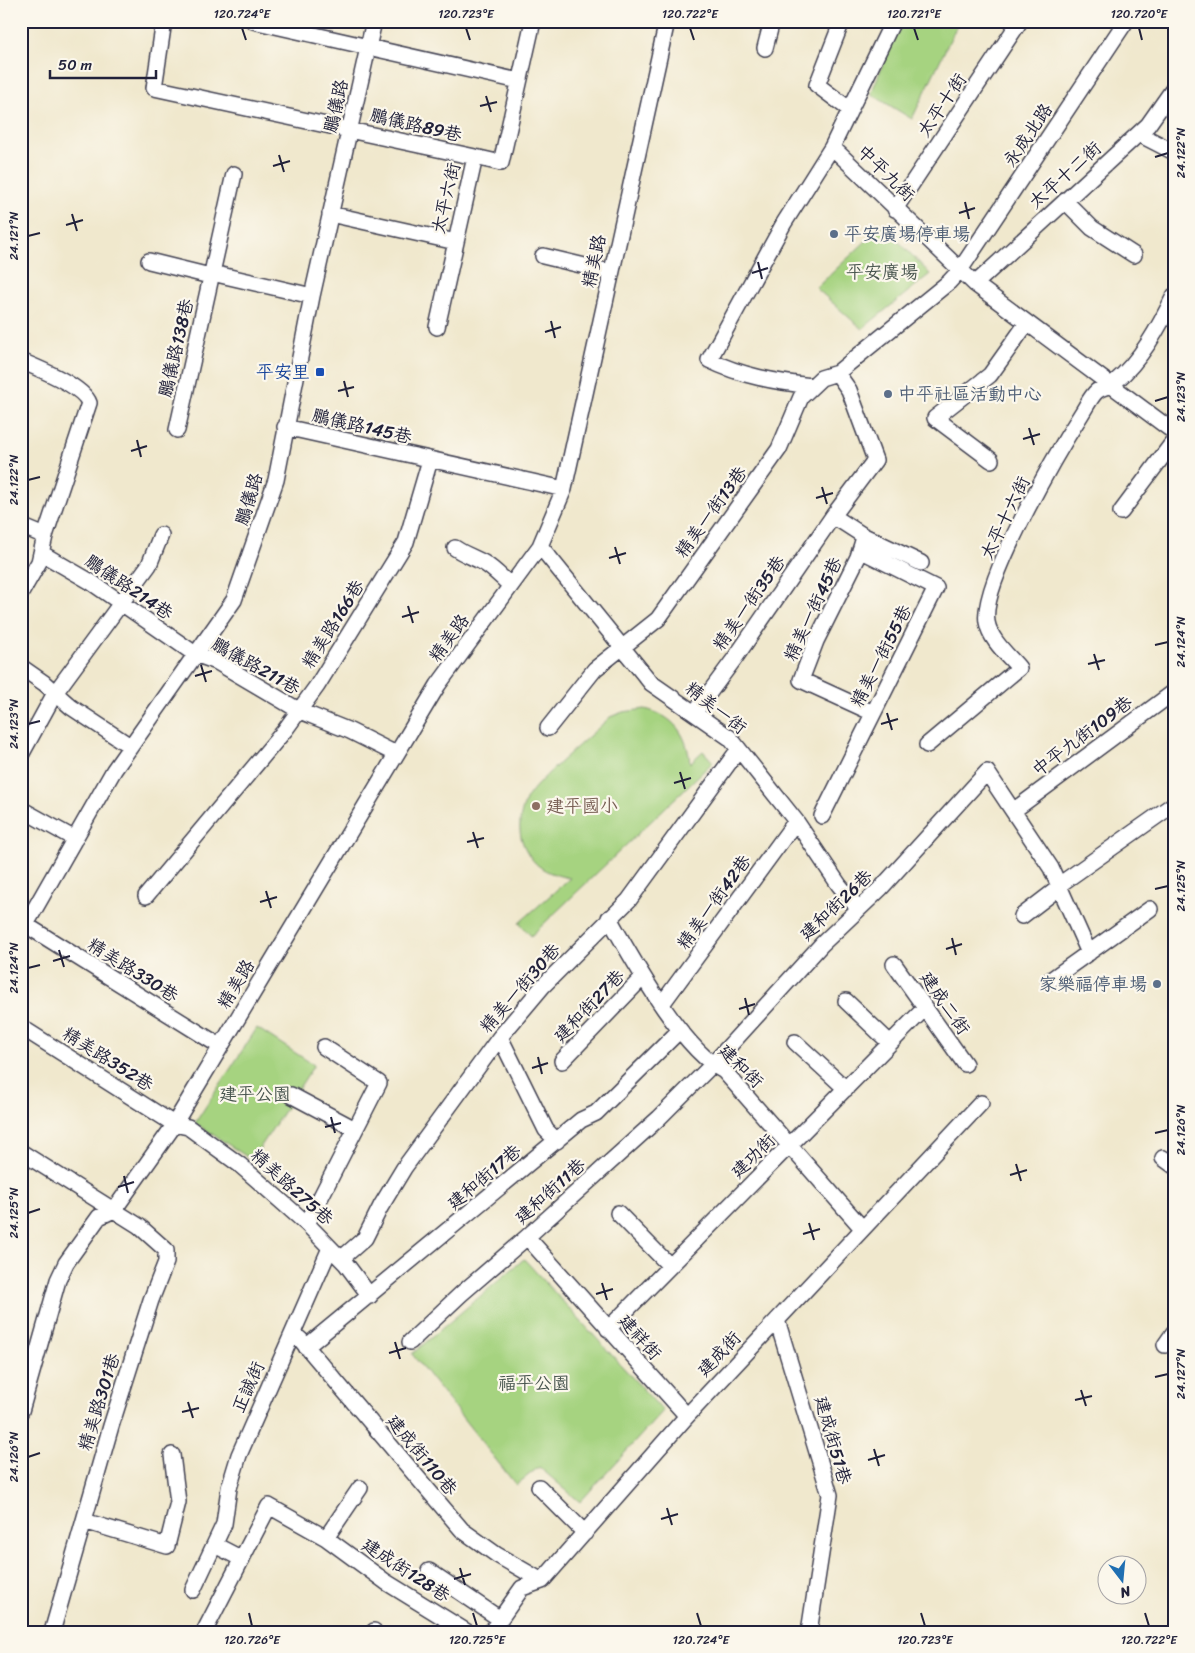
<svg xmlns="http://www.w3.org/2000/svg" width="1195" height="1653" font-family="Sriracha,'LXGW WenKai TC',sans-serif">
  <rect width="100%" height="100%" fill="#fbf7ec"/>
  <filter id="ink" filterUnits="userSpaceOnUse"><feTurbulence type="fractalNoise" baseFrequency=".02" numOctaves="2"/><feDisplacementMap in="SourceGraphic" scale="10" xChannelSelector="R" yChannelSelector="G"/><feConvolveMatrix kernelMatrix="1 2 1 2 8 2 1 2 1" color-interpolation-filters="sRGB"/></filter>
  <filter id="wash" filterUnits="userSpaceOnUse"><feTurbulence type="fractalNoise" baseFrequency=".0096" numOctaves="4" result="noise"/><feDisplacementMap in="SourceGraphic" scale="20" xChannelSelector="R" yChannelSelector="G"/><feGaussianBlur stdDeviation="1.12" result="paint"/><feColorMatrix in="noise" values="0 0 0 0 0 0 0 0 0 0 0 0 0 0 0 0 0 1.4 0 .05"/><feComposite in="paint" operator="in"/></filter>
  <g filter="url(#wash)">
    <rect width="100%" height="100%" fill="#f0e8cd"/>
    <path fill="#a6d380" stroke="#647a5e" d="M900,21H959L912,119L871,94Z
      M883,225L930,274L862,329L816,288Z
      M645,709C674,716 687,734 690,763L703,751L713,762L531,936L519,923L570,878C548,874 535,868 525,848C517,832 519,816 526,800C534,782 593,734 610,717L623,712Z
      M257,1028L314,1065L252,1160L195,1123Z
      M524,1259L663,1411L580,1502L539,1467L516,1485L412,1354Z"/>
  </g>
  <g filter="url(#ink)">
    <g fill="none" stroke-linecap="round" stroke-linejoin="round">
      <g stroke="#414051" stroke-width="18">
        <path id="minor" d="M164,21L154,88L475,157
          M253,21L519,81
          M842,21L817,85L849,109
          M765,48L772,21
          M1139,134L1174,152
          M832,147L975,284L1174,432
          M1065,201L1092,228L1134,255
          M895,209L1020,21
          M330,214L456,242
          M543,256L610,272
          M149,261L206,275L212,273L312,296
          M975,284L1148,125L1174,88
          M437,327L475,157L501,163L533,21
          M21,361C38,368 84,387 89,403L45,536L39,562L21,593
          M837,373L849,390L875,460L833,516L864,536L921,563
          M812,386C776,382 741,376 709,360L784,223L832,147L893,21
          M285,427L564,489
          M177,430L234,174
          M991,460L935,418L990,375L1027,323
          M1121,512L1174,441
          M21,526L45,536
          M863,541L858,557L816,641L801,680L873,713
          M540,546L651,683L730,738L796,821L839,885L858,908
          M455,548C465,555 474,557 484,563C494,569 502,578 510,585
          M41,553L91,582L195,654L217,662L300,711L350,731L396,754
          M21,667L44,683L71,707L130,746
          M695,712L735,658L833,516
          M548,728L595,669L658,619L779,449L801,397L821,378L837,373L949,282L960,270L1126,21
          M927,745L1019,668C1008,655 990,640 987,622C980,584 1059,449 1082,413C1086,407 1091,396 1097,391C1102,387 1109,387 1114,383C1141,360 1159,328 1174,296
          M21,755L55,693L149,565L161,535
          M21,809L75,839
          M1013,811L1174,692
          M822,816L936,588L860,550
          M146,896L285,730L317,686L406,542L430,460
          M1022,916L1056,890L1059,885L1174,804
          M609,918C633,960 682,1050 724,1071L862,1228
          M26,925L220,1046
          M21,933L114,770L234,600L276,480L312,296L374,21
          M894,964L965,1064
          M1049,981L1150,909
          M846,1001L890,1043
          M662,1004L796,821
          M21,1027L174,1124L188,1127L240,1165L307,1224L346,1264L370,1296
          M500,1037L546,1130L557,1141
          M795,1042L846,1089
          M562,1061L643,977
          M291,1095L355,1129
          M21,1152L139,1226L166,1250V1262L151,1300L111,1426L52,1632
          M1163,1158L1174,1166
          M618,1213L670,1266
          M307,1224L379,1083L324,1047
          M527,1237L687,1416
          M341,1259L365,1238L381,1206L404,1168L500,1037L543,986L629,900L739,749
          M777,1320L830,1495L809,1632
          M608,1329L925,1008
          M300,1339L462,1530L497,1555L542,1581
          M410,1342L461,1294L527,1237L659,1118L712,1065L822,944L881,888L987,772L1051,868L1089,953
          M1165,1345L1174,1332
          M306,1347L581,1120L596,1113L680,1030
          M21,1411L58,1280L66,1263L99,1217L114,1210L170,1131L438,685L540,546L564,489L667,21
          M539,1487L585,1533
          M84,1521L167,1546L178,1502L172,1455
          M326,1538L360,1488
          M215,1545L242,1559
          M429,1571L500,1619
          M193,1590L224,1524L229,1488L239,1455L330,1248
          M374,1631V1632
          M204,1632L269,1506L326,1538L386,1582L467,1632
          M491,1632L522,1588L542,1581L687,1416L981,1103"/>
      </g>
      <use href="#minor" stroke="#fff" stroke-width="15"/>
    </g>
  </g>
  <path fill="none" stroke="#22223b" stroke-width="2" d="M242,28L246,40M466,28L470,40M690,28L694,40M914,28L918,40M1139,28L1142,40M486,96L491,112M480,106L497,102M279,155L284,172M1155,157L1168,153M273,166L290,161M965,202L969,219M959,213L975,208M72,214L77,231M66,225L83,220M28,236L40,233M758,262L762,279M752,273L768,268M551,321L555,338M545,332L561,327M344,381L348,397M338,391L354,387M1155,401L1168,397M1029,428L1034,445M1023,439L1040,434M137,440L141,457M131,451L147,446M28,480L40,477M822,487L827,504M816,498L833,493M615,547L620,564M609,558L626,553M408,606L413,623M402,617L419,612M1155,645L1168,642M1094,654L1099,670M1088,664L1105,660M201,665L206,682M195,676L212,671M887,713L892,730M28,724L40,721M881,724L898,719M680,772L685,789M674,783L691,778M473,832L478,848M467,842L484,838M1155,889L1168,886M266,891L271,908M260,902L277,897M952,938L956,955M946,949L962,944M59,950L64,967M53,961L70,956M28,968L40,965M745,998L749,1015M739,1009L755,1004M538,1057L542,1074M532,1068L548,1063M331,1117L335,1133M325,1127L341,1123M1155,1133L1168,1130M1016,1164L1021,1181M1010,1175L1027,1170M124,1176L128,1193M118,1187L134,1182M28,1213L40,1209M809,1223L814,1240M803,1234L820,1229M602,1283L607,1300M596,1294L613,1289M395,1342L400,1359M389,1353L406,1348M1155,1377L1168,1374M1081,1390L1086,1406M1075,1400L1092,1396M188,1402L193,1418M182,1412L199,1408M874,1449L879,1466M28,1457L40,1453M868,1460L885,1455M667,1508L672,1525M661,1519L678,1514M460,1568L465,1585M454,1579L471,1574M249,1613L252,1626M473,1613L477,1626M697,1613L701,1626M921,1613L925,1626M1145,1613L1149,1626"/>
  <g fill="#5c6f8a" stroke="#fbf7ec" stroke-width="2">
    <circle cx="834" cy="234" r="5"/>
    <circle cx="888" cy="394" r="5"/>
    <circle cx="1157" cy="984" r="5"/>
  </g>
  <rect fill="#1a4fb4" stroke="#fbf7ec" stroke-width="2" x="315" y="367" width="10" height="10" rx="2.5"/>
  <circle fill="#8d6e63" stroke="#fbf7ec" stroke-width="2" cx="536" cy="806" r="5"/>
  <g text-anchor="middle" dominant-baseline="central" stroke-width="4.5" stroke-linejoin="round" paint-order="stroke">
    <g font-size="18" fill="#22223b" stroke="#fbf7ec">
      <text transform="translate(942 105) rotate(-56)">太平十街</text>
      <text transform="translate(336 106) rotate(-77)">鵬儀路</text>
      <text transform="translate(416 125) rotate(13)">鵬儀路89巷</text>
      <text transform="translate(1028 135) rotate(-56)">永成北路</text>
      <text transform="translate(886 173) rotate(44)">中平九街</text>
      <text transform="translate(1065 175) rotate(-42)">太平十二街</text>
      <text transform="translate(446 198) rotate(-77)">太平六街</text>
      <text transform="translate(594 261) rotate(-78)">精美路</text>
      <text transform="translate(176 348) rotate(-77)">鵬儀路138巷</text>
      <text transform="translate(362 426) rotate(13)">鵬儀路145巷</text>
      <text transform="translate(249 499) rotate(-73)">鵬儀路</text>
      <text transform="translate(711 512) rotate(-54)">精美一街13巷</text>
      <text transform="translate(1005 518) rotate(-64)">太平十六街</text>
      <text transform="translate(129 587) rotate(34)">鵬儀路214巷</text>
      <text transform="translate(749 603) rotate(-55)">精美一街35巷</text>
      <text transform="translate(813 609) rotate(-65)">精美一街45巷</text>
      <text transform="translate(333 624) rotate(-58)">精美路166巷</text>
      <text transform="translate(449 638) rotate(-54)">精美路</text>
      <text transform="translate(881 656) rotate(-63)">精美一街55巷</text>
      <text transform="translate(256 666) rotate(29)">鵬儀路211巷</text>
      <text transform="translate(716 708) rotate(38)">精美一街</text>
      <text transform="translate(1082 736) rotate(-37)">中平九街109巷</text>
      <text transform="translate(714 902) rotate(-54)">精美一街42巷</text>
      <text transform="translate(836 905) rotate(-44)">建和街26巷</text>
      <text transform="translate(133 970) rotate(32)">精美路330巷</text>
      <text transform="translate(236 984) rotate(-59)">精美路</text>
      <text transform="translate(520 988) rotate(-49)">精美一街30巷</text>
      <text transform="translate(945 1003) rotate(55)">建成二街</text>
      <text transform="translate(589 1006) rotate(-46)">建和街27巷</text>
      <text transform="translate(108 1059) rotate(32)">精美路352巷</text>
      <text transform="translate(741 1066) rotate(44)">建和街</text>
      <text transform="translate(753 1156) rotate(-45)">建功街</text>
      <text transform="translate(484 1177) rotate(-40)">建和街17巷</text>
      <text transform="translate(292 1187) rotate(42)">精美路275巷</text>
      <text transform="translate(550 1191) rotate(-42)">建和街11巷</text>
      <text transform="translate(640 1337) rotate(48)">建祥街</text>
      <text transform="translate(719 1354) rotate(-47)">建成街</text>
      <text transform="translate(248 1387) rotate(-66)">正誠街</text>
      <text transform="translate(99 1402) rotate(-73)">精美路301巷</text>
      <text transform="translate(833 1440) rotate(74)">建成街51巷</text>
      <text transform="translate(422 1455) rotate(50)">建成街110巷</text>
      <text transform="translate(406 1570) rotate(33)">建成街128巷</text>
    </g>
    <g font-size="18" fill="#4e5e75" stroke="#fbf7ec" text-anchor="start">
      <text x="844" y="234">平安廣場停車場</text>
      <text x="898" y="394">中平社區活動中心</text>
      <text x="1147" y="984" text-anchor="end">家樂福停車場</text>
    </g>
    <g font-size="18" fill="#4a5750" stroke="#fbf7ec">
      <text x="882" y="272">平安廣場</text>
      <text x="255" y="1094">建平公園</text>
      <text x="534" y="1383">福平公園</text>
    </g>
    <g font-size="18" fill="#164399" stroke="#fbf7ec" text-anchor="end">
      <text x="310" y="372">平安里</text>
    </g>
    <g font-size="18" fill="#785e54" stroke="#fbf7ec" text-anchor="start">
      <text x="546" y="806">建平國小</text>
    </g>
  </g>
  <rect width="1195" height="1653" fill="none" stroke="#fbf7ec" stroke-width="55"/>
  <g transform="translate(1122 1580) rotate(164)"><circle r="24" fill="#fbf7ec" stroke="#a4a2a5"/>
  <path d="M0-4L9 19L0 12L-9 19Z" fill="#1f6fb2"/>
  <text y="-8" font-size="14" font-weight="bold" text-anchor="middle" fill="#22223b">N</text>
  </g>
  <path d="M50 70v8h106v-8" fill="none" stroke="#22223b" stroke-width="2.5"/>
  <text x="58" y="70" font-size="15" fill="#22223b" stroke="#fbf7ec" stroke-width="4" paint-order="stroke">50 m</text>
  <rect x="28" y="28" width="1140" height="1598" fill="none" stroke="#22223b" stroke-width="2"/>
  <g font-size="12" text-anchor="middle" fill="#22223b">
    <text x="242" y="18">120.724°E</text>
    <text x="466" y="18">120.723°E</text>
    <text x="690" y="18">120.722°E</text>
    <text x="914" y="18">120.721°E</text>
    <text x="1139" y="18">120.720°E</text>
    <text transform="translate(1181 153) rotate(-90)" y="4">24.122°N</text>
    <text transform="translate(14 236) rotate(-90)" y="4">24.121°N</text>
    <text transform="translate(1181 397) rotate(-90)" y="4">24.123°N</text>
    <text transform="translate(14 480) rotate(-90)" y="4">24.122°N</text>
    <text transform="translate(1181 642) rotate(-90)" y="4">24.124°N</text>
    <text transform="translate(14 724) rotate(-90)" y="4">24.123°N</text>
    <text transform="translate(1181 886) rotate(-90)" y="4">24.125°N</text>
    <text transform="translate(14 968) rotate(-90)" y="4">24.124°N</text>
    <text transform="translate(1181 1130) rotate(-90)" y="4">24.126°N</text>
    <text transform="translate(14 1213) rotate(-90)" y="4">24.125°N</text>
    <text transform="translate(1181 1374) rotate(-90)" y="4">24.127°N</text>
    <text transform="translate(14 1457) rotate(-90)" y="4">24.126°N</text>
    <text x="252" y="1644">120.726°E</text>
    <text x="477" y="1644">120.725°E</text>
    <text x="701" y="1644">120.724°E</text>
    <text x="925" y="1644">120.723°E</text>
    <text x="1149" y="1644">120.722°E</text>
  </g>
</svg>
